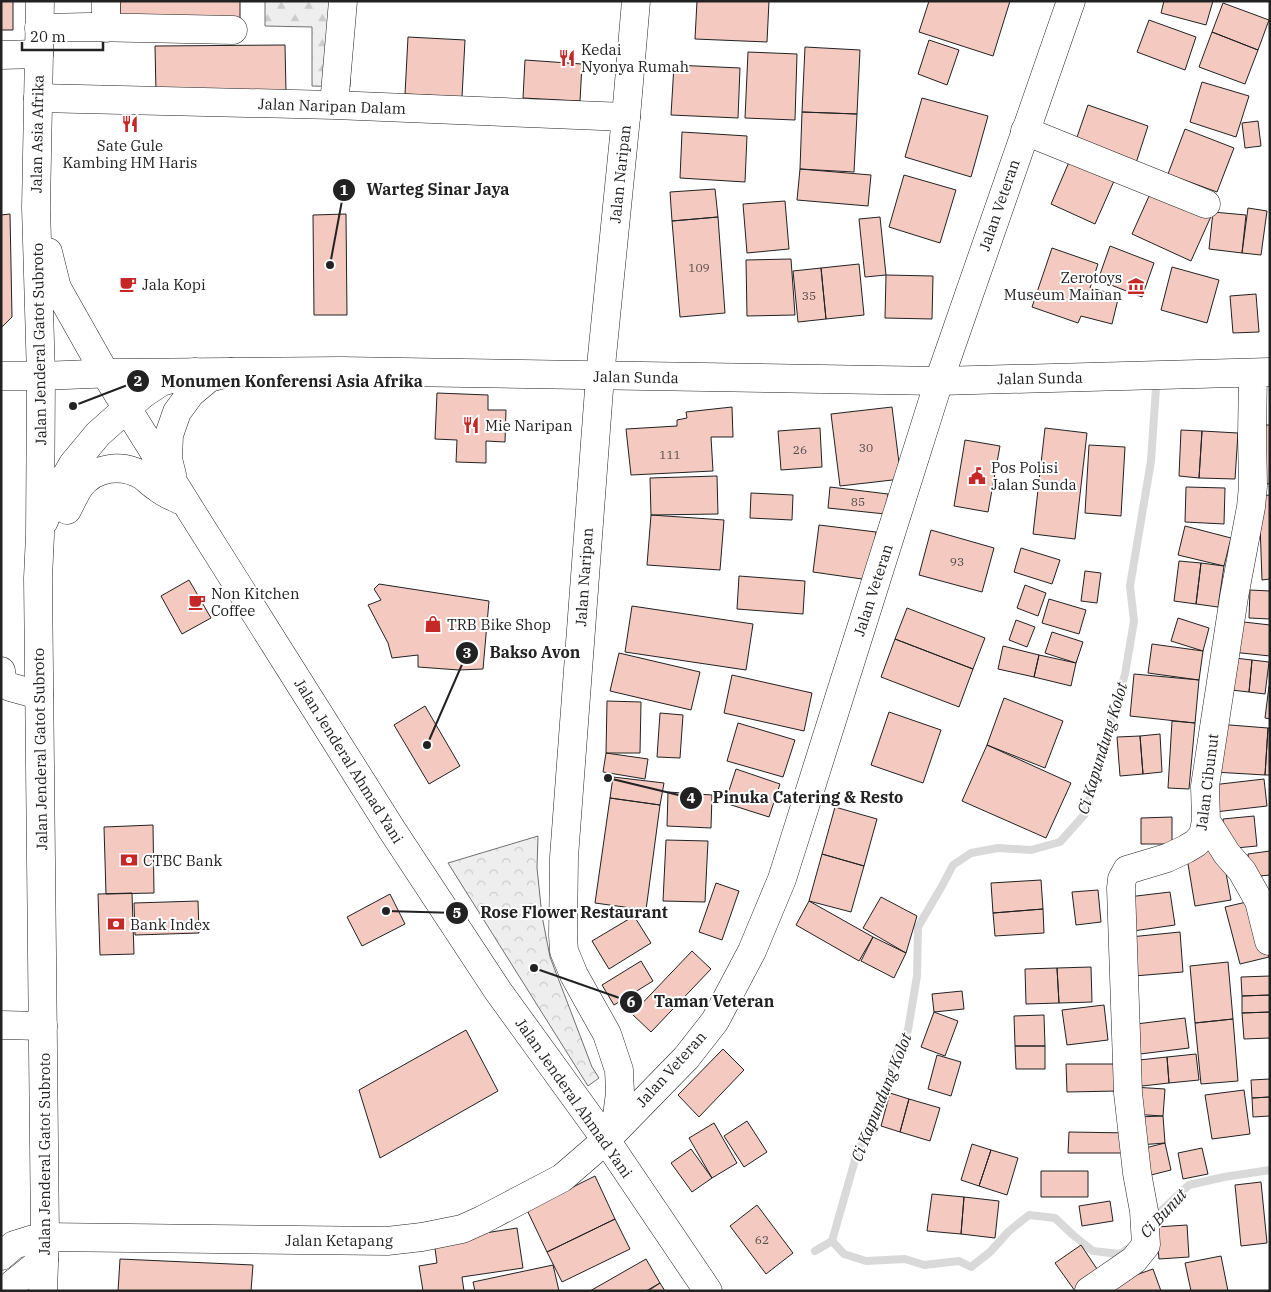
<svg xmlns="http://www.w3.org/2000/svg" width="1271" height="1292" font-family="'IBM Plex Serif',serif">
  <defs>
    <pattern id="forest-firs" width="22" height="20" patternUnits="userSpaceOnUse" patternTransform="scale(1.25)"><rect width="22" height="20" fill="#eee"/><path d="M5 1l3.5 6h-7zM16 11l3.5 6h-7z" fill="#ccc"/></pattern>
    <pattern id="park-crowns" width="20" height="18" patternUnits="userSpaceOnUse" patternTransform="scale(1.25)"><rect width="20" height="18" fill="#eee"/><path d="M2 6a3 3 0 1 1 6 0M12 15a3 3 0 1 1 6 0" fill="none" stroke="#ccc"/></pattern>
  </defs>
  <rect width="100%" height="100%" fill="#fff"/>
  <path fill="url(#forest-firs)" stroke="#6f6f6f" d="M265,1H353L350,87L312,86V27L265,26Z"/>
  <path fill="url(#park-crowns)" stroke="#6f6f6f" d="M538,836L537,868L542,916L550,957L592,1067L599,1078L588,1086L448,863Z"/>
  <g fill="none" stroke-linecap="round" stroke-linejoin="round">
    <path stroke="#d9d9d9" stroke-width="8" d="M1153,1224L1161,1211L1189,1185L1224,1177L1270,1170
      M832,1241L844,1254L866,1261L905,1259L924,1265L959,1261L971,1267L990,1252L1009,1231L1029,1215L1055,1218L1073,1235L1093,1251L1120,1254L1127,1249
      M815,1251L832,1241L855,1160L870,1123L884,1094L895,1056L908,1030L917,976L918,927L942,886L953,865L971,853L998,848L1031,850L1060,842L1085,814L1125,674L1134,621L1130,586L1151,461L1156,388"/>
  </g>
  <path fill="#f3c9c0" stroke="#222" d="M1,1H13V30H1Z
    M120,1H240V18L120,16Z
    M697,1H769L767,42L695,39Z
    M929,1H1010L993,56L919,32Z
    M1164,1H1213L1206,25L1161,13Z
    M1223,3L1269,20L1258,50L1212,32Z
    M1149,20L1196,37L1185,70L1137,52Z
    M1212,32L1258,50L1245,84L1199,67Z
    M408,37L465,40L462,97L405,94Z
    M929,40L959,50L947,85L918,74Z
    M285,45L286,92L156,93L155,46Z
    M805,47L860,50L857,114L802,112Z
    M748,52L797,54L795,120L745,118Z
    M525,60L582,64L580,101L523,98Z
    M674,65L740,68L738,118L671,115Z
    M1202,82L1249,96L1236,137L1190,122Z
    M922,98L988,116L971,177L905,157Z
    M1088,105L1148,126L1136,163L1075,143Z
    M802,112L857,114L854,172L800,169Z
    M1258,121L1261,146L1245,148L1242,123Z
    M1185,129L1234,148L1217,192L1168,174Z
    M682,132L747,136L745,182L680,178Z
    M1069,162L1114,181L1095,224L1051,204Z
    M800,169L871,175L868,206L797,200Z
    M904,175L956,190L940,243L889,227Z
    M1154,185L1213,212L1191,261L1132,234Z
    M715,189L718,217L672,221L670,192Z
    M785,201L789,249L747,253L743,204Z
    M1248,208L1267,211L1261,255L1242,253Z
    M1213,212L1246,215L1242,253L1209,249Z
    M10,214L12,317L1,328V215Z
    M346,214L347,315H314L313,215Z
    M718,217L725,313L680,317L672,221Z
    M880,217L886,275L865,277L859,219Z
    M1110,246L1154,263L1142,297L1098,280Z
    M1052,248L1098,264L1090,288L1119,295L1112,324L1081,316L1078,323L1032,307Z
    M791,259L795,315L747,316L746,260Z
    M859,264L864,315L826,319L821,268Z
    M1172,267L1219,280L1207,323L1161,310Z
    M821,268L826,319L798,322L793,271Z
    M886,275L933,276L932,319L885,318Z
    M1256,294L1259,332L1233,333L1230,296Z
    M437,393L488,395V410H506L505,442L486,441V463L456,462L457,440L435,439Z
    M732,407L733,437H711L713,471L631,475L626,429L677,426V420L687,418L686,412Z
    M892,407L901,479L840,486L831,414Z
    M1259,425H1270V484L1256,483Z
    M820,428L822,467L781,470L778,431Z
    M1045,428L1087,433L1075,539L1033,534Z
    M1181,430L1202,431L1199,478L1179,476Z
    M1202,431L1238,433L1235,479L1199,478Z
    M965,440L1000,446L988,512L954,506Z
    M1089,445L1125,447L1121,516L1085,513Z
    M717,476L718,514L651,515L650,478Z
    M830,487L888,494L885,514L828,508Z
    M1186,487L1225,488L1224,524L1185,522Z
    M751,493L793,495L792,520L750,518Z
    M1270,495V579L1262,580L1259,496Z
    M651,515L724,520L720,570L647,565Z
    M819,525L876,532L869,580L813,572Z
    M1185,526L1231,538L1224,566L1178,555Z
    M931,530L994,548L982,592L919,575Z
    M1021,548L1060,560L1052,584L1014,572Z
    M1179,561L1201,563L1196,604L1174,601Z
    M1201,563L1224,566L1218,607L1196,604Z
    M1085,571L1101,573L1097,603L1081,601Z
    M739,576L805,581L803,614L737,609Z
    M189,580L211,618L182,634L161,596Z
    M379,584L489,601L483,669L459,670L418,667V655L392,658L388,643L368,605L381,600L374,589Z
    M1025,585L1046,593L1038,616L1017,608Z
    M1250,590L1270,591V619L1249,618Z
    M1049,599L1086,610L1079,634L1042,623Z
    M632,606L753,624L746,670L625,652Z
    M907,608L985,638L973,669L895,639Z
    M1178,618L1209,628L1203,651L1171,641Z
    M1016,620L1035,627L1027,647L1009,640Z
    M1235,621L1270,625V656L1232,652Z
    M1052,632L1083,642L1076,663L1045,653Z
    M895,639L973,669L959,707L881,677Z
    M1152,644L1203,651L1199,680L1148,673Z
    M1003,646L1039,655L1034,677L998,669Z
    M619,653L700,672L691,710L610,691Z
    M1039,655L1076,663L1071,686L1034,677Z
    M1226,657L1252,660L1249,692L1222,689Z
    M1252,660L1269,662L1265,694L1249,692Z
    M1134,674L1199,680L1195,723L1130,716Z
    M732,675L812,693L804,731L724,713Z
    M1269,686H1270V719L1265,718Z
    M1004,698L1063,721L1045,768L987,745Z
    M607,701L641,702L640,753H606Z
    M425,706L460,766L429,784L394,725Z
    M889,712L941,730L923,783L871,765Z
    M660,713L683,715L680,758L657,757Z
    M1172,721L1195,723L1189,789L1168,788Z
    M738,723L795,740L783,777L727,761Z
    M1217,724L1268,728L1265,775L1214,772Z
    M1268,728H1270V775H1265Z
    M1160,734L1162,772L1143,774L1140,736Z
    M1140,736L1143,774L1120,776L1117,737Z
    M987,745L1071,783L1046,838L962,801Z
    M606,753L648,759L645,779L603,772Z
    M736,769L780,784L769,817L725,803Z
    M613,777L664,783L660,805L610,798Z
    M1264,779L1267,806L1215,812L1212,785Z
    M668,792L712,795L711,828L667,826Z
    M610,798L660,805L646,910L595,903Z
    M835,807L877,819L864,866L822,854Z
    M1254,816L1257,846L1225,849L1223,819Z
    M1172,817V844H1141V818Z
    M153,825L154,893L106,894L104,827Z
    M666,840L708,841L705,902L663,901Z
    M1221,846L1231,900L1195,906L1186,852Z
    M1270,851V875L1250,877L1248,854Z
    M822,854L864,866L851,912L809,901Z
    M1041,880L1043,909L993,913L991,883Z
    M716,883L739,891L722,940L699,932Z
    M1098,890L1101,922L1076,925L1072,892Z
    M1170,892L1175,925L1133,931L1128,897Z
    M132,893L134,954L100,955L98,894Z
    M390,894L405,924L362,946L347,917Z
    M881,897L917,916L906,953L863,928Z
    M1255,900L1269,957L1240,964L1225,907Z
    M198,901L199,933L135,935L134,903Z
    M809,901L873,937L859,961L796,925Z
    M1043,909L1044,933L995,936L993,913Z
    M634,916L651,943L609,969L592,941Z
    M1180,932L1183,972L1134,976L1130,937Z
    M873,937L906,953L894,978L861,961Z
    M692,951L711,969L651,1032L632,1014Z
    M641,961L653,981L614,1005L602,985Z
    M1228,962L1233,1019L1195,1023L1190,966Z
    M1091,967L1092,1002L1059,1003L1057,968Z
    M1057,968L1059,1003L1026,1004L1025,969Z
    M1270,976V995L1242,996L1241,977Z
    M962,991L964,1009L934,1012L932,994Z
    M1270,995V1012L1242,1013V996Z
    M1104,1005L1108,1040L1067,1045L1062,1010Z
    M934,1012L958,1021L945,1056L921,1047Z
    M1270,1012V1038L1244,1039L1242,1013Z
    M1044,1015L1045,1046H1015L1014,1016Z
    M1185,1018L1189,1048L1132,1055L1128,1025Z
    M1233,1019L1238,1081L1201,1084L1195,1023Z
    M466,1030L498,1091L380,1158L359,1090Z
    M1015,1046H1045V1069H1016Z
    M723,1049L744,1070L699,1117L678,1095Z
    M1196,1054L1199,1080L1169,1083L1167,1057Z
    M937,1055L961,1062L951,1096L928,1089Z
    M1167,1057L1169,1083L1133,1087L1130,1061Z
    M1066,1064H1118V1091L1067,1092Z
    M1270,1079V1097L1252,1098L1251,1080Z
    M1133,1087L1165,1089L1163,1116L1131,1114Z
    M1244,1090L1250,1134L1212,1139L1205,1095Z
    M890,1093L909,1099L900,1132L881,1126Z
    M1270,1097V1116L1253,1117L1252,1098Z
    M909,1099L940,1108L930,1141L900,1132Z
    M1163,1116L1165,1143L1139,1145L1137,1117Z
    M747,1121L767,1152L744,1167L724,1136Z
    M714,1123L737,1163L712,1178L689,1138Z
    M1069,1132L1131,1133V1153H1068Z
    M1165,1143L1171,1170L1151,1175L1145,1148Z
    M972,1144L991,1150L979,1186L961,1180Z
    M1202,1148L1208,1174L1183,1179L1178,1153Z
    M691,1149L712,1178L692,1192L671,1163Z
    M991,1150L1018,1158L1007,1195L979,1186Z
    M1041,1171H1088V1197H1041Z
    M595,1176L615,1219L547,1252L527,1210Z
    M1261,1182L1267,1243L1241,1246L1235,1185Z
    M932,1194L964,1197L961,1234L927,1231Z
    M964,1197L999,1201L995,1238L961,1234Z
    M1110,1201L1113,1221L1082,1226L1079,1206Z
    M757,1205L793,1253L766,1274L730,1226Z
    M615,1219L630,1249L562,1282L547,1252Z
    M1187,1225L1189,1257L1159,1259L1156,1227Z
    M517,1228L523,1268L462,1277L464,1291H423L419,1266L437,1263L434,1241Z
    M1081,1245L1101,1275L1078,1291H1075L1055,1263Z
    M1221,1256L1228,1291H1191L1185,1263Z
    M120,1259L253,1265L251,1291H118Z
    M646,1259L660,1283L646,1291H590Z
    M553,1265L559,1291H475L473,1282Z
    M1153,1269L1161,1291H1115L1113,1283Z
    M660,1283L665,1291H648Z"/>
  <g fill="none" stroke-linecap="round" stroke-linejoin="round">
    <g stroke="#222" stroke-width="29">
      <path id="minor" d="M39,28L89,27L233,30
        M106,28V1
        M1,55L39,54
        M38,98L334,105L626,117
        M334,105L343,1
        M1025,131L1206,204
        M41,376L115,373L341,371L939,381L1270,372
        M1,671L2,681L10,687L39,695
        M1206,821L1227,854L1242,871L1259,901L1269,941
        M1,1025L43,1026
        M45,1237L387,1241L422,1237L462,1229L482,1220L562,1178L606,1140
        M4,1291L44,1259
        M1089,1291L1134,1260L1146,1245L1144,1211L1137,1173L1128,1093L1121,888L1122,879L1127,870L1167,858L1186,849L1196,843L1203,835L1206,821L1205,786L1234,597L1251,507L1253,486L1252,436L1253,373"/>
    </g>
    <g stroke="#222" stroke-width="29">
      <path id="major" d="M40,1L36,207L41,376L40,535L38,578L45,1237L43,1291
        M48,252L57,288L105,373L186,503L392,830L498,991L606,1140L708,1291
        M1,376H41
        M172,475L168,459L169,435L177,412L191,393L209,378L231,372
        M67,510C71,503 75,493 80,486C95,467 122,463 143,476C148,480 153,485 158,488C165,494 174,497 182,501
        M44,521L53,498L73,464L98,434L143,394L161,382L195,372
        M610,1131L617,1116L620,1093L619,1070L607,1034L574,975L564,951L563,935L564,857L600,376L626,117L636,1
        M606,1140L686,1058L715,1021L752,951L782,879L939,381L1071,1
        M1,1256L14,1245L30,1240L45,1237"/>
    </g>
    <use href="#minor" stroke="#fff" stroke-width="28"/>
    <use href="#major" stroke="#fff" stroke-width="28"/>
  </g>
  <defs>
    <g id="restaurant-bare" transform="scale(1.35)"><path d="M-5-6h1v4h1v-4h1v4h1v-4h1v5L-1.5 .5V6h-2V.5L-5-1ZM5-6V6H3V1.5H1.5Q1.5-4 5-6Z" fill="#c62828" stroke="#fff" stroke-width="2.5" paint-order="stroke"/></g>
    <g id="cafe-bare" transform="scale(1.35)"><path d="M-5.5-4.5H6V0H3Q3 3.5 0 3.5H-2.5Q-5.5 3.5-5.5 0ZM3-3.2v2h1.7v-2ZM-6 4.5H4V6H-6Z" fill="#c62828" stroke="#fff" stroke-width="2.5" paint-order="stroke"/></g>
    <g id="museum-bare" transform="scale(1.35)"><path d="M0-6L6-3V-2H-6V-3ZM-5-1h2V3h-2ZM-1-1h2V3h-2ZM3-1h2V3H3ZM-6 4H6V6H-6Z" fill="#c62828" stroke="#fff" stroke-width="2.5" paint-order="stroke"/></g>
    <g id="civic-bare" transform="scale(1.35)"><path d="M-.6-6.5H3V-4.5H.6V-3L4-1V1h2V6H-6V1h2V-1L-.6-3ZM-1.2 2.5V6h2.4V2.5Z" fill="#c62828" stroke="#fff" stroke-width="2.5" paint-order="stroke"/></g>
    <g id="shop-bare" transform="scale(1.35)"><path d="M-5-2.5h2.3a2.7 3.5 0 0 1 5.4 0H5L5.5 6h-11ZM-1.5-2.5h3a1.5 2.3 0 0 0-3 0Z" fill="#c62828" stroke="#fff" stroke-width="2.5" paint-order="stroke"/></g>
    <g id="bank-bare" transform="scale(1.35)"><path d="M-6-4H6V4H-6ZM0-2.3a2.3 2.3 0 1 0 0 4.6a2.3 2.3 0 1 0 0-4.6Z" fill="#c62828" stroke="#fff" stroke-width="2.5" paint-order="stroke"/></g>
  </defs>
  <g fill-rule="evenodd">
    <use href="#restaurant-bare" x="567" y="58"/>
    <use href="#restaurant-bare" x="130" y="124"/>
    <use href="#cafe-bare" x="128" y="284"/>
    <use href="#museum-bare" x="1136" y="286"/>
    <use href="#restaurant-bare" x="471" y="425"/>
    <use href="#civic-bare" x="977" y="476"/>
    <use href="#cafe-bare" x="197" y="602"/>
    <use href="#shop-bare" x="433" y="624"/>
    <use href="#bank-bare" x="129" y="860"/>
    <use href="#bank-bare" x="116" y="924"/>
  </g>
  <g text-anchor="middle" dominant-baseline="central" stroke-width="4" stroke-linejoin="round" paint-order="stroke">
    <g font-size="12" fill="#564c4a">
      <text x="699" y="267">109</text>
      <text x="809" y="295">35</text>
      <text x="866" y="447">30</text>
      <text x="800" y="449">26</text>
      <text x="670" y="454">111</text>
      <text x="858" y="501">85</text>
      <text x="957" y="561">93</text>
      <text x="762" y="1239">62</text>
    </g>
    <g font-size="15" fill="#222" stroke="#fff" text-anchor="start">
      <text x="581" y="49">Kedai<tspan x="581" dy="17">Nyonya Rumah</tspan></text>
      <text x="130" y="145" text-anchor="middle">Sate Gule<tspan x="130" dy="17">Kambing HM Haris</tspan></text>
      <text x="1122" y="277" text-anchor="end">Zerotoys<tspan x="1122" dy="17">Museum Mainan</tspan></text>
      <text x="142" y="284">Jala Kopi</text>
      <text x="485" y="425">Mie Naripan</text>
      <text x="991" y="467">Pos Polisi<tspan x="991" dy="17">Jalan Sunda</tspan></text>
      <text x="211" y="593">Non Kitchen<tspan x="211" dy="17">Coffee</tspan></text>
      <text x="447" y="624">TRB Bike Shop</text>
      <text x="143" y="860">CTBC Bank</text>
      <text x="130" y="924">Bank Index</text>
    </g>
    <g font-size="15" fill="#222" stroke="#fff">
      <text transform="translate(332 106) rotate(2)">Jalan Naripan Dalam</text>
      <text transform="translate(37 134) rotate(-89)">Jalan Asia Afrika</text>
      <text transform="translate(620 174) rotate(-84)">Jalan Naripan</text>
      <text transform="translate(999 205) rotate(-71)">Jalan Veteran</text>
      <text transform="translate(39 344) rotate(-91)">Jalan Jenderal Gatot Subroto</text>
      <text transform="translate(636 377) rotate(1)">Jalan Sunda</text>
      <text transform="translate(1040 378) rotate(-1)">Jalan Sunda</text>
      <text transform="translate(584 577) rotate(-86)">Jalan Naripan</text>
      <text transform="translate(873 590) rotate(-72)">Jalan Veteran</text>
      <text transform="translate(40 749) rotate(-91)">Jalan Jenderal Gatot Subroto</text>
      <text transform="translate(349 761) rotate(58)">Jalan Jenderal Ahmad Yani</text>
      <text transform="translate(1207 782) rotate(-83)">Jalan Cibunut</text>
      <text transform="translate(671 1069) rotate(-48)">Jalan Veteran</text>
      <text transform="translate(574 1098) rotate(55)">Jalan Jenderal Ahmad Yani</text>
      <text transform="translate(44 1154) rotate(-90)">Jalan Jenderal Gatot Subroto</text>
      <text x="339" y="1240">Jalan Ketapang</text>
    </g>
    <g font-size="16" font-style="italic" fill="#222" stroke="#fff">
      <text transform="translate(1102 748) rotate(-73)">Ci Kapundung Kolot</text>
      <text transform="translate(881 1097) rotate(-68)">Ci Kapundung Kolot</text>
      <text transform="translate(1163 1213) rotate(-47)">Ci Bunut</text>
    </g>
  </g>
  <path fill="none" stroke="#222" stroke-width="2" d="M330 265L344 190M73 406L138 381M427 745L467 653M608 778L691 798M386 911L457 913M534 968L631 1002"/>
  <g fill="#222" stroke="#fff" stroke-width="2">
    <circle cx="330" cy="265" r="5"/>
    <circle cx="73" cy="406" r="5"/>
    <circle cx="427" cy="745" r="5"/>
    <circle cx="608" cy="778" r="5"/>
    <circle cx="386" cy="911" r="5"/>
    <circle cx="534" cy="968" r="5"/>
    <circle cx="344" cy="190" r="12"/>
    <circle cx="138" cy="381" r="12"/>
    <circle cx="467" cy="653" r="12"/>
    <circle cx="691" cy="798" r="12"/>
    <circle cx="457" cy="913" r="12"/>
    <circle cx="631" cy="1002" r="12"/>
  </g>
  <g font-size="15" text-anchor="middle" font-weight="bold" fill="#fff">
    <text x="344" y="195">1</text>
    <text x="138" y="386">2</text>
    <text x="467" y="658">3</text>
    <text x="691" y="803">4</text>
    <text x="457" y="918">5</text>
    <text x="631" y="1007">6</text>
  </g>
  <g font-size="16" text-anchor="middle" font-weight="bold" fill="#222" stroke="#fff" stroke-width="4" stroke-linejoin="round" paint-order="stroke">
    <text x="438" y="195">Warteg Sinar Jaya</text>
    <text x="292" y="387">Monumen Konferensi Asia Afrika</text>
    <text x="535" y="658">Bakso Avon</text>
    <text x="808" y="803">Pinuka Catering &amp; Resto</text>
    <text x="574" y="918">Rose Flower Restaurant</text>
    <text x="714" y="1007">Taman Veteran</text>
  </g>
  <rect width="1271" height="1292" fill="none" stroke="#222222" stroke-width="5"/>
  <path d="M22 42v8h81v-8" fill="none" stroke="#222222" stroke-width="2.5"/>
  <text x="30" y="42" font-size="15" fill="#222222" stroke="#ffffff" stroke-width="4" paint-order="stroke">20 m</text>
</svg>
